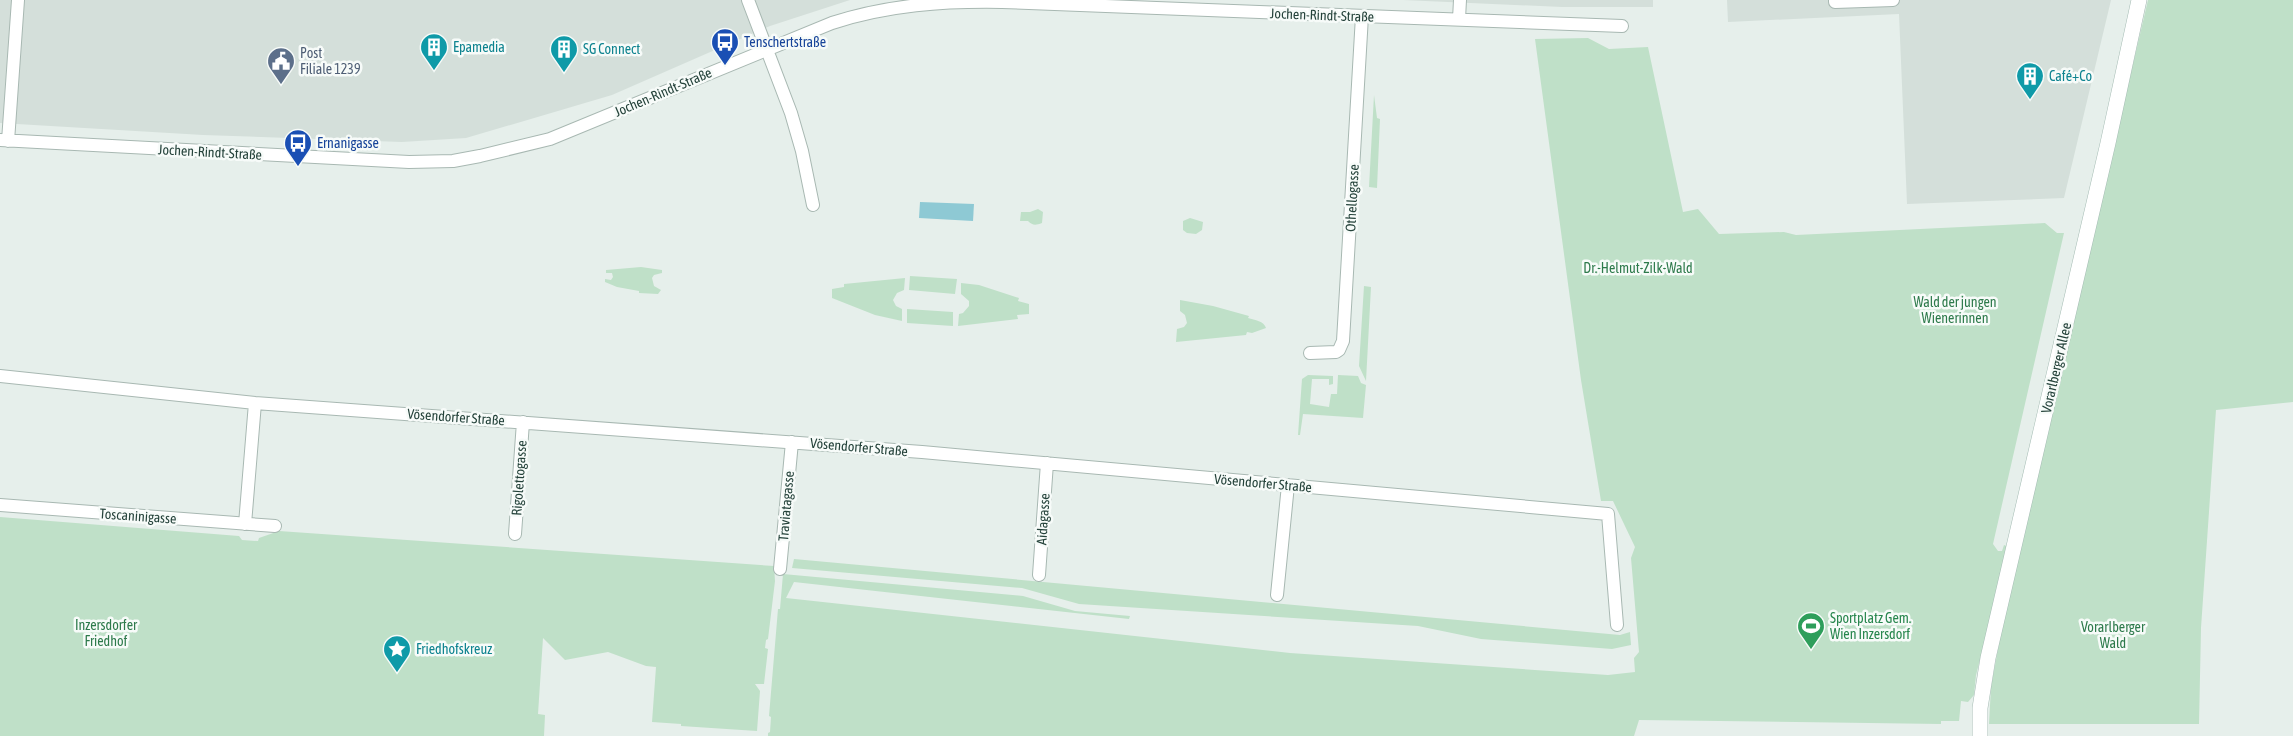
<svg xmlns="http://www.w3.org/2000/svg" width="2293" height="736" font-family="'Asap Condensed',sans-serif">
  <rect width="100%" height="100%" fill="#e6efeb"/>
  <path fill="#d4dfda" d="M0,0H850L770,26L612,95L466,138L402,142L203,135L0,123Z
    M1403,0H1653V7H1562Z
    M1727,0H2111L2064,198L1907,204L1899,14L1728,22Z"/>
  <path fill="#bfe0c8" d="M2148,0H2293V402L2216,410L2201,628L2199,724H1989L1991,687L2003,622Z
    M1588,38L1609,49L1648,47L1683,212L1698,209L1719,234L1784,232L1796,235L2045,223L2057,233H2064L1993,544L1998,551H2002L2004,545L2009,547L1976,675L1974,695L1968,702L1961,701L1959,721H1941V724L1639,720L1634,736H768V733L770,732L771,717L769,716L778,609H780L783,574L1023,596L1075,611L1130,616L1129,619L794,582L786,598L1290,653L1608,675L1635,672L1634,658L1639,652L1631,558L1635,547L1613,501H1601L1581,380L1535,39Z
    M1374,95L1377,118L1380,119L1377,188L1369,187Z
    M1038,209L1043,212L1042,223C1036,225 1033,226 1028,221H1020L1021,212H1030Z
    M1190,218L1203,222L1202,230L1196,234L1187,233L1183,230V221Z
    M641,267L662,270V273L654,275L652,278L654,286L661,290L658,294L639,293V291L617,287L605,282V279L611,280L613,277L612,273H606V270Z
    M910,276L957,279L955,294L909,290Z
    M905,278L904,290L897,293L893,300L896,306L902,309V321L875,315L832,298V289L844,287V284Z
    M961,283L979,285L1019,298L1018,301L1029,304V314L1017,315L1018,319L958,326L959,314L963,313L969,306V301L961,294Z
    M1364,286L1371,287L1366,381L1359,366Z
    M1180,300L1213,306L1249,316L1248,318C1255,320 1264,321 1266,328L1252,333L1247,332L1246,335L1176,342L1177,329L1184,327L1187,323L1185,315L1180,311Z
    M907,309L953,312V326L907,323Z
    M1308,375L1333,376V384L1329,385V379H1312L1310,404L1329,407L1331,394H1337L1338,375L1358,376L1361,383L1366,385L1363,418L1303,414L1300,435H1298L1302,379Z
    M0,517L239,536L242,540L258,541L259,538L279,531L774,566L775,581L768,639L766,640L765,648L768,649L764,684H755L760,691L757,731L681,726V724L652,722L656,667L646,666L608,652L565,660L543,638L538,714L545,715L544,736H0Z
    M794,559L1620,635L1630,632L1631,645L1612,649L1481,639L1418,626L1079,604L1022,588L792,568Z"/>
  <path fill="#8ec9d4" d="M920,202L974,204L973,221L919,218Z"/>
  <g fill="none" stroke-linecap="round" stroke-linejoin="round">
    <g stroke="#a8b8b2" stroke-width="14">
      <path id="minor" d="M748,0L791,113L802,151L813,205
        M1835,0V2L1893,0
        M1459,19L1460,0
        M0,140L409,162L453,161L480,156L550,139L832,23C888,5 943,1 1002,2L1622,26
        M8,141L18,0
        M1310,353L1336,352L1339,350L1343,341L1362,16
        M0,376L255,403L922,452L1608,514L1617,625
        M0,505L275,526
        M245,524L255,403
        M515,534L523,422
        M780,569L792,442
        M1039,575L1047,463
        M1277,595L1288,485"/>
    </g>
    <g stroke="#a4bbb3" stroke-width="16">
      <path id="secondary" d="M1980,736V708L1988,658L2108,143L2139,0"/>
    </g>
    <use href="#minor" stroke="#fff" stroke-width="12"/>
    <use href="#secondary" stroke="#fff" stroke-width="15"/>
  </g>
  <defs>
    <g id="bus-pin" transform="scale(1.4375)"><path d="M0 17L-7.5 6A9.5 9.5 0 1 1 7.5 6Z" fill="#1a4fb4" stroke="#f7fbf9"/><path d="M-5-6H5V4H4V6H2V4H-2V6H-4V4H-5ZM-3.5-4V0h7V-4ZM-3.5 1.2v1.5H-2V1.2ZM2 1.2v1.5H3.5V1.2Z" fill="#fff"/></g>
    <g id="building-pin" transform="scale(1.4375)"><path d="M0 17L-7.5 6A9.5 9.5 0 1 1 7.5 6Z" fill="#0f9aa8" stroke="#f7fbf9"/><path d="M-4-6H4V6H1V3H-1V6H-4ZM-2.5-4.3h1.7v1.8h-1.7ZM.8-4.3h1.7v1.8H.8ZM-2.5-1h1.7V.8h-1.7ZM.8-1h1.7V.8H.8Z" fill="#fff"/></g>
    <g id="civic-pin" transform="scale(1.4375)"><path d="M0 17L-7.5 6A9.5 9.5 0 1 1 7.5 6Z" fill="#5c6f8a" stroke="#f7fbf9"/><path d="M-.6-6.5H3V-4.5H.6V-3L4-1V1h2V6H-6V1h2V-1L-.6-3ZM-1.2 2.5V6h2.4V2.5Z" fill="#fff"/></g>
    <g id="stadium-pin" transform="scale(1.4375)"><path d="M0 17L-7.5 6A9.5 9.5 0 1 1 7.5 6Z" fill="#2e9e5b" stroke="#f7fbf9"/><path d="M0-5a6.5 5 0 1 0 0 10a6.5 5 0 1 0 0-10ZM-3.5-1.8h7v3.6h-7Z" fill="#fff"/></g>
    <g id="sight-pin" transform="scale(1.4375)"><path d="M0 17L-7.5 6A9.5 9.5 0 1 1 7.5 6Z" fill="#0f9aa8" stroke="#f7fbf9"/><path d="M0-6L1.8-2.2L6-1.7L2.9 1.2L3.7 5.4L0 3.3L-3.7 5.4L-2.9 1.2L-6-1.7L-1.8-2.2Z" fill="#fff"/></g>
  </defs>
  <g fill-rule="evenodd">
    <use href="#bus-pin" x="725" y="42"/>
    <use href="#building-pin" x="434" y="47"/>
    <use href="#building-pin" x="564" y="49"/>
    <use href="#civic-pin" x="281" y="61"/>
    <use href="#building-pin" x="2030" y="76"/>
    <use href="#bus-pin" x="298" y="143"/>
    <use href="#stadium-pin" x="1811" y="626"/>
    <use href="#sight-pin" x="397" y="649"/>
  </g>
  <g text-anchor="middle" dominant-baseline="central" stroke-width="5" stroke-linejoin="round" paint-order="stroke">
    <g font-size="14" fill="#24423a" stroke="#f7fbf9">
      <text transform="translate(1322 15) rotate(2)">Jochen-Rindt-Straße</text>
      <text transform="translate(663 92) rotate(-23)">Jochen-Rindt-Straße</text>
      <text transform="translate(210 152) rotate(3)">Jochen-Rindt-Straße</text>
      <text transform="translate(1352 198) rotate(-87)">Othellogasse</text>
      <text transform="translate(2056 368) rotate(-77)">Vorarlberger Allee</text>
      <text transform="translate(456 417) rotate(4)">Vösendorfer Straße</text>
      <text transform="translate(859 447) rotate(5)">Vösendorfer Straße</text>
      <text transform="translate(519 478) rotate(-86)">Rigolettogasse</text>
      <text transform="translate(1263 483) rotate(5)">Vösendorfer Straße</text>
      <text transform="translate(786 506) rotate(-85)">Traviatagasse</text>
      <text transform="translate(138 516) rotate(4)">Toscaninigasse</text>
      <text transform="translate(1043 519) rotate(-86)">Aidagasse</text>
    </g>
    <g font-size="14" fill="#164399" stroke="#f7fbf9" text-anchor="start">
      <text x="744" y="42">Tenschertstraße</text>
      <text x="317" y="143">Ernanigasse</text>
    </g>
    <g font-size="14" fill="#0d838f" stroke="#f7fbf9" text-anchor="start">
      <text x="453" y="47">Epamedia</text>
      <text x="583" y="49">SG Connect</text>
      <text x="2049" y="76">Café+Co</text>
      <text x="416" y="649">Friedhofskreuz</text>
    </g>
    <g font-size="14" fill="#4e5e75" stroke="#f7fbf9" text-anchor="start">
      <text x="300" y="53">Post<tspan x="300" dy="16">Filiale 1239</tspan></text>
    </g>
    <g font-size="14" fill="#2d7a4b" stroke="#f7fbf9">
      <text x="1638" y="268">Dr.-Helmut-Zilk-Wald</text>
      <text x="1955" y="302">Wald der jungen<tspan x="1955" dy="16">Wienerinnen</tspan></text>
      <text x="106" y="625">Inzersdorfer<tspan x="106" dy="16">Friedhof</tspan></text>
      <text x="2113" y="627">Vorarlberger<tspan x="2113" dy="16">Wald</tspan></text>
    </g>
    <g font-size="14" fill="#27864d" stroke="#f7fbf9" text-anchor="start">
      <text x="1830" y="618">Sportplatz Gem.<tspan x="1830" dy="16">Wien Inzersdorf</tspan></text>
    </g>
  </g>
</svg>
